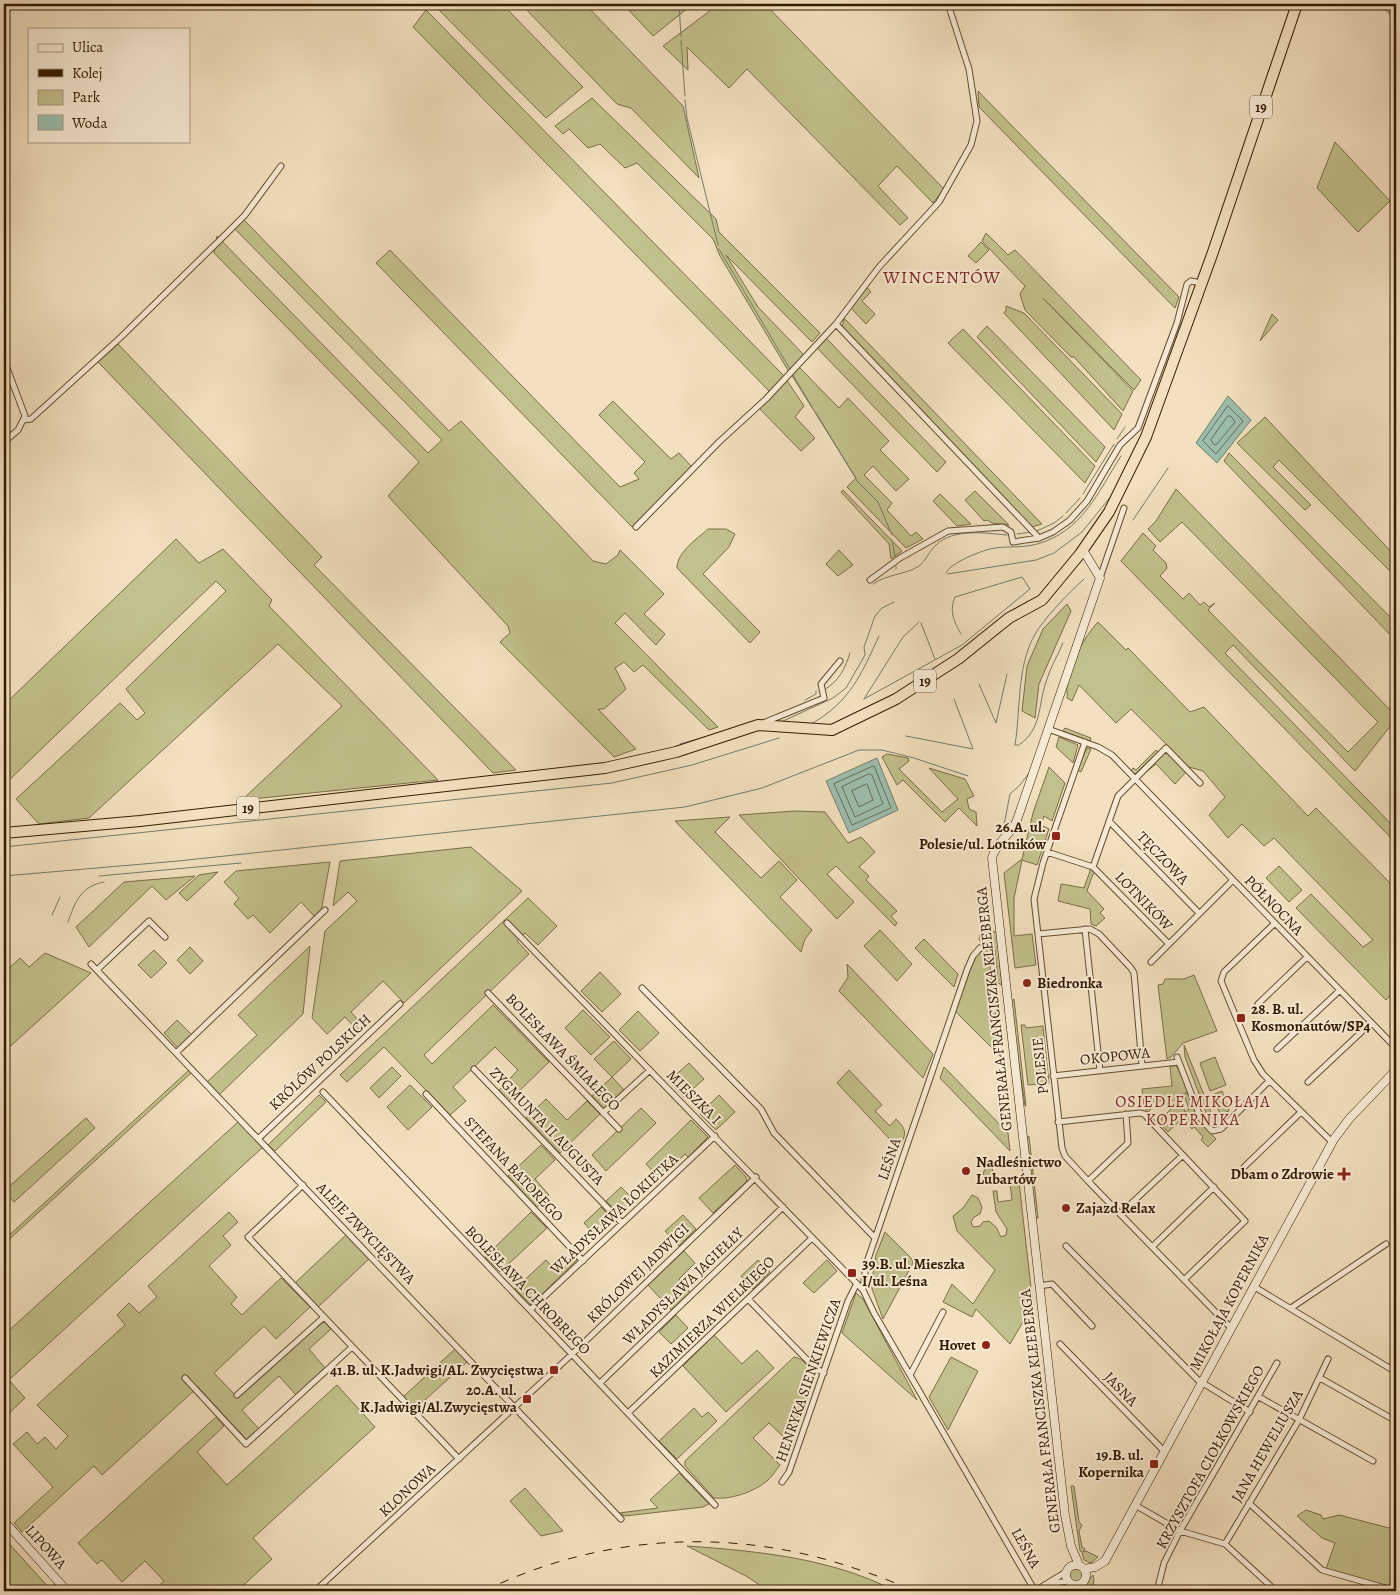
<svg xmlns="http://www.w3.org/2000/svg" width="1400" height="1595" font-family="Alegreya,serif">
  <rect width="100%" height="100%" fill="#f2e0be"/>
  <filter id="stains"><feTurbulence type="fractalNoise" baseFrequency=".004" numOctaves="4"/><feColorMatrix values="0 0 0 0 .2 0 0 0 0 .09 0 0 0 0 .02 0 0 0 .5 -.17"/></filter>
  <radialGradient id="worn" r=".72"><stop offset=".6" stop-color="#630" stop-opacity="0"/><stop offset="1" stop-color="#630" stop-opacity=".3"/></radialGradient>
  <path fill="#c2c08c" stroke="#7a6e46" d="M433,4H502L583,87L546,118Z
    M521,4H585L683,106L699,178L631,108L617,104Z
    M623,4H693L653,36Z
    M719,4H765L944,189L933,203L897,166L878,186L908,218L900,225L747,69L729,88L687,47L688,70L663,46Z
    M1381,4H1396V21L1381,5Z
    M426,10L785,377L771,393L413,27Z
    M978,91L1179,297L1175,308L979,107Z
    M592,98L716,219L719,232L820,333L812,342L726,255L758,307L804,355L789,372L720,256L713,239L637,163L625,168L600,144L588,148L569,129L563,134L555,126Z
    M1335,142L1390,201L1358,232L1317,188Z
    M244,220L449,431L461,421L593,561L606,564L618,555L620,550L664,594L644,614L665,634L656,645L625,613L615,623L718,727L709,730L643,665L634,672L624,662L615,668L626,689L604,709H598L636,749L614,757L500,642L510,633L508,626L388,496L419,462L214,253L217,236L428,453L442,440L235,229Z
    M986,233L1008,255L1015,250L1141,380L1134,390L1043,298L1133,391L1123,411L1074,357H1071L1025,310L1020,294L1025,286L982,241Z
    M981,242L989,250L976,263L968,256Z
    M390,250L620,487L639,479L634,473L645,462L599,415L613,401L671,459L679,453L693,468L632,527L376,263Z
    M866,286L871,292L862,301L875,314L866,324L850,307Z
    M1006,306L1024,313L1122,414L1114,430L1004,313L1006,310Z
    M1272,314L1278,320L1260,341Z
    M844,318L1042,524L1032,527L842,328Z
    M987,326L1105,447L1096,462L977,337Z
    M963,329L1095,466L1085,483L948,343Z
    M825,337L946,462L937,472L817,348Z
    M118,344L322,557L314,565L516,770L493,773L98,362Z
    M798,366L839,408L848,398L889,441L880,450L909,479L896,491L873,466L864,475L892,503L887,510L911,536L916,532L923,539L906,548L847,487L856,478L791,374Z
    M786,379L804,406L795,417L815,438L801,451L759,408Z
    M1265,417L1396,557V577L1279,460L1273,467L1311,505L1305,510L1237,443Z
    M1229,453L1396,623V641L1224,461Z
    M1176,489L1396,716V719L1355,771L1233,645L1225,653L1396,829V843L1121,561L1143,533L1156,546L1153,550L1166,563L1167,568L1160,576L1183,599L1189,593L1200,605L1204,602L1209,607L1215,603L1208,610L1348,752L1378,722L1182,522L1160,542L1148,529L1156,521Z
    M843,490L902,551L891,559L889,544L841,492Z
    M975,491L1009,525L992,523L987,520L984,521L965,500Z
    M940,494L971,524L957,526L933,501Z
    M708,529H726L735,534L729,547L703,574L760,632L750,643L677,568C677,552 697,539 708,529Z
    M176,539L199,563L223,549L272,600L269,606L438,780L242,800L342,706L278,644L89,818L39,824L16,799L120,703L137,720L145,713L126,689L226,591L216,581L4,785V705Z
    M839,550L853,565L838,576L826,564Z
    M1067,604L1071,611L1039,684L1035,718L1022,711L1027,666L1043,629Z
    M1098,622L1126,650L1128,648L1190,712L1204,707L1308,816L1316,808L1396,889V989L1386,1000L1296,908L1311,894L1363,947L1373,940L1274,838L1264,846L1242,824L1228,838L1209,815L1225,797L1203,771L1189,767L1131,709L1116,723L1079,685L1072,701L1067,698C1068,694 1066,690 1067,687C1070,664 1083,638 1098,622Z
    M1065,728L1091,738L1090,741L1063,731Z
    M1059,737L1078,745L1073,763L1056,747Z
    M1087,748L1091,749L1081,772L1077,770Z
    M1156,750L1158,752L1135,774L1131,771L1133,768L1136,770Z
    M1166,751L1187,771L1175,784L1156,764L1146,772L1145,768Z
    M887,754L908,758L909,761L899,769L942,812L958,799L929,768L965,779L974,796L967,799L969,809L976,812L977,826L959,808L945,822L903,780L897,785L882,757Z
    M1049,767L1065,783L1052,821L1044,816L1041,825L1049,829L1037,865L1022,860L1014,898V936L1032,934L1036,965L1015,968L1004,873L1022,859L1033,813Z
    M795,811L825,812L848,843L861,837L875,852L859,867L869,876L866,880L897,911L891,916L897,923L895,926L836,866L827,874L854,902L837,919L739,815Z
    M730,817L715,832L761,878L779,861L797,880L780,897L812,930L805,939L801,952L675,821Z
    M471,847L522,891L404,1003L383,981L351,1012L364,1027L359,1032L345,1017L327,1034L312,1018L325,931L357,901L348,892L333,906L340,861Z
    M330,862L321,912L315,917L301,902L270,933L253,915L248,919L234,904L239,898L224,882L236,871Z
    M1279,866L1302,890L1289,902L1266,878Z
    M1089,868L1096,872L1093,874L1087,891L1104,909L1100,913L1105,918L1096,926L1091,924L1090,909L1058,901L1061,884L1084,888L1090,871Z
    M218,872L187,901L179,893L199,875Z
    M195,876L166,900L152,886L89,947L76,927L124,882Z
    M528,898L557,926L538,945L525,933L517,941L529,954L424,1055L432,1064L493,1005L549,1062L509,1101L499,1090L518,1070L495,1047L453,1087L466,1101L450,1115L384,1047L347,1082L340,1075Z
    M981,926L997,933L1002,985L998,983L995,950L989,945L985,946L979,940Z
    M880,930L912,964L897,981L864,946Z
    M924,939L958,974L954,987L915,948Z
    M310,946L303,1014L219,1095L207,1082L257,1035L238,1015Z
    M190,947L203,961L190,974L177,960Z
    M988,949L1001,1057L955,1011L975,957L980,952Z
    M154,950L167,963L151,978L138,965Z
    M45,953L91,973L4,1052V973L20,958L29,967Z
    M847,964L933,1054L923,1078L839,991L848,977Z
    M600,972L621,994L602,1012L581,991Z
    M1194,975L1217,1031L1183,1043L1171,1057L1167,1059L1158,985L1163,984L1165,979H1184Z
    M1014,999L1026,1106H1025L1010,1002Z
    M583,1010L610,1037L591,1055L565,1028Z
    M638,1011L659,1033L640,1051L619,1030Z
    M177,1020L192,1035L178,1048L164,1033Z
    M1021,1025H1025L1026,1028L1043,1026L1049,1083L1028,1085Z
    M614,1041L631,1059L612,1077L624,1090L604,1109L592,1096L612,1077L594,1059Z
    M1184,1045L1212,1115L1210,1116L1207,1115L1185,1057Z
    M1215,1057L1226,1085L1210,1091L1200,1063Z
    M689,1063L704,1079L684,1097L669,1081Z
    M1176,1065L1189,1092L1179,1095L1185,1112L1189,1109L1184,1095L1189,1093L1199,1121L1216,1139L1208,1147L1201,1140L1203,1137L1194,1127L1192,1129L1182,1119L1168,1132L1158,1122L1171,1109L1162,1099L1148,1112L1144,1107L1142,1089L1172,1086L1170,1067Z
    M392,1067L401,1076L379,1098L370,1088Z
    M944,1067L1008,1133L1010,1151L940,1078Z
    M189,1070L191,1073L4,1244V1240Z
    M849,1070L882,1105L875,1111L890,1126L896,1119C909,1132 905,1134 899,1149L837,1083Z
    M410,1085L432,1107L408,1130L387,1107Z
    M1222,1091L1229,1111L1220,1114L1212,1095Z
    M319,1095L326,1102L275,1151L268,1145Z
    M719,1095L735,1112L716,1130L700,1114Z
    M546,1099L567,1120L587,1101L600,1114L560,1153L526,1118Z
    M641,1108L656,1123L606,1171L592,1155Z
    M86,1118L95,1128L14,1202L4,1191Z
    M691,1120L708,1137L688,1157L685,1154L659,1178L646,1164Z
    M238,1122L263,1147L9,1380L25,1398L4,1418V1335Z
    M1029,1136L1038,1218L1034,1217L1025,1138Z
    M541,1145L555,1160L535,1179L549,1195L537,1207L508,1176Z
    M987,1163L992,1164L994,1179L990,1181L983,1174Z
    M735,1165L746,1177L747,1181L713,1213L699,1198Z
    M1019,1182L1033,1305L1010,1344L976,1309L972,1317L943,1302L952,1284L973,1304L995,1270L957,1231L953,1216L963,1208L972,1195L978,1198L982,1207L980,1214L974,1217L971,1222L973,1227L980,1226L983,1222L989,1221L996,1227L1001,1237L1006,1235L1007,1229L996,1212L993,1191H997L998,1202L1012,1200L1010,1183Z
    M621,1187L635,1201L619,1215L606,1201Z
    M601,1207L614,1221L597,1237L584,1223Z
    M229,1212L238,1222L223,1236L231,1245L209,1266L237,1297L231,1304L242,1315L281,1278L310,1307L276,1339L264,1326L214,1373L238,1398L308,1334L324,1322L331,1329L309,1349L325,1368L296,1395L279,1376L242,1410L259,1429L247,1440L198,1387L102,1475L94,1466L22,1532L14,1523L53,1487L13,1444L27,1432L37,1444L45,1437L56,1449L68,1436L37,1405L125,1325L117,1315L129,1303L139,1313L157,1297L148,1286Z
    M531,1212L547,1228L500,1272L485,1257Z
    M683,1215L696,1229L679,1246L665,1231Z
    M885,1232L912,1259L913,1263L883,1319L871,1286L876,1255Z
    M346,1235L369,1259L318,1307L295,1283Z
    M684,1251L695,1263L679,1279L690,1292L671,1310L648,1285Z
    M575,1257L577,1260L531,1305L515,1289L546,1260L558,1273Z
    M758,1260L770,1272L753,1289L741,1276Z
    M827,1260L837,1271L814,1293L803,1283Z
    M856,1293L863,1299L917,1400L842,1333Z
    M676,1315L688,1328L671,1344L659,1332Z
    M714,1335L742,1364L757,1350L774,1368L726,1412L683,1366Z
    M455,1349L467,1362L415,1409L403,1397Z
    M794,1357C803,1358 813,1370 815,1378L791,1444L769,1423L753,1438L780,1465C776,1470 772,1477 767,1481C754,1492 730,1500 714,1498L685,1466V1461Z
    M951,1357L978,1371L948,1430L929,1397Z
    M337,1385L375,1427L253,1538L272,1559L237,1591H153L164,1581L145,1561L122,1582L102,1560L97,1564L78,1543L216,1417L224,1426L197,1452L227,1485Z
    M694,1408L702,1417L708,1412L717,1421L677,1459L659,1441Z
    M679,1473L709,1504L703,1507L625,1516L619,1513L658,1508L650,1500Z
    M1071,1486H1074L1079,1522L1082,1525L1079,1531L1082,1547L1085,1549L1083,1552L1086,1551L1098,1557L1091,1563L1084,1560L1082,1552L1080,1551Z
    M525,1488L563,1531L541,1536L510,1501Z
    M1306,1510L1321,1515L1323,1519L1339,1515L1389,1528L1396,1525V1589L1326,1569L1335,1543L1322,1538L1297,1516Z
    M4,1538L52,1591H4Z
    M687,1546C757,1551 832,1558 895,1591H769L746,1576Z
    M1069 1575a7 7 0 1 1 14 0a7 7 0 1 1-14 0Z
    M1093,1575L1094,1581L1092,1591H1085L1086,1583Z"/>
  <path fill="#9cbead" stroke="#727d68" d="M1228,396L1251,420L1217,463L1196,443Z
    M877,758L898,810L849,833L826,781Z"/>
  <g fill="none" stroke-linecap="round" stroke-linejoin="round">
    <path stroke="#686c56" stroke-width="1" d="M1228,406L1243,421L1216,454L1203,441Z
      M1228,416H1231L1235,422L1217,444L1214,445L1211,440Z
      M874,766L891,808L852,825L834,784Z
      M869,774L872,775L883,804L855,817L842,787Z
      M867,784L873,800L859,807L852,791Z"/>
    <path stroke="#727d68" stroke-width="1" d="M679,4L681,36
      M681,40L685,96
      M685,100L687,118L718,245
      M719,249L790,369
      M793,375L812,407
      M816,413L858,482L878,502L892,535
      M1117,439L1125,427
      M1083,494L1114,444
      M1066,513L1080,498
      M1133,520L1168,468
      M1037,531L1054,523L1063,516
      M1017,534L1031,532
      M892,540L895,556
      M896,566V569
      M946,573C949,563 985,549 995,548C1009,546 1023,548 1037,544C1082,532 1098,492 1121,456
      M948,574L1036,560L1054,553L1082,532L1112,495
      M873,584C887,574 905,575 919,566C925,562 930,550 936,545C954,528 984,533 1007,535
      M921,623L935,659
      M979,684L996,723L1007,674
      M824,690C839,681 845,669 850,653
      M864,699L962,645L1030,589L1022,577L955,597C949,611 954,622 961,634
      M864,699L903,637L919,622
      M805,700L816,694V691
      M781,722L833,698L846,688L865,655L864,647L875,616L882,608L894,602
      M811,724C850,702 861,675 879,636
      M906,736L973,749L954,699
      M724,742L728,740
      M680,744L719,733
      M1020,744C1042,729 1038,705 1046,682C1050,668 1057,657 1063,643
      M1019,745H1015C1021,708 1016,660 1039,628C1052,610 1068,594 1084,579
      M1003,830L1010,794L1020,785L1029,773
      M4,847L612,783L692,765L779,738
      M4,876L178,861L685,807L762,788L859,750H882L914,758L968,776
      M99,876L241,863
      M52,915L60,897
      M68,922C75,902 81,886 104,882"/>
    <g stroke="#634c30" stroke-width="7">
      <path id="street" d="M836,324L1039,538
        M4,360L25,416L18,430L4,442
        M24,420L31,419L121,337L225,235L245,215L281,166
        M636,527L719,442L766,399L836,324L879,267L939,202L971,145L977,121L969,69L948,4
        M1100,578L1124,508
        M870,580L900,558L948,531L1003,527L1011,532L1013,542L1039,538L1053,532L1070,520L1087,501L1120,445L1138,428L1177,323L1187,284L1191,281L1201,283
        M763,723L824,698L821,684L840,661
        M1048,729L1098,747L1112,755L1396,1048
        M1085,742L1043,863L1034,899L1062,1148L1065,1156L1088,1181L1231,1328
        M1109,821L1199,913
        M1047,852L1093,867L1168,943
        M1093,867L1118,796L1166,748L1200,783
        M507,923L863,1290
        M1275,923L1224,972L1221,981L1254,1060L1263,1074L1332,1142
        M1085,929L1100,1071
        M1038,934L1090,929L1099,934L1131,968L1134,973L1142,1065
        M980,948L973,956L967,970L866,1265L863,1290L874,1313L1035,1591L1066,1572
        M1151,962L1233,880
        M91,964L621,1519
        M97,970L149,921L165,937
        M642,988L761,1109L774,1133L875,1238
        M488,993L619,1129
        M1258,1004L1307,957
        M1277,1049L1339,991
        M176,1053L325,910
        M1177,1057L1201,1119L1212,1131L1221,1129L1269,1081
        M474,1069L622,1223
        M1053,1076L1179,1062
        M1308,1082L1371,1023
        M323,1092L715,1505
        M426,1094L583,1261
        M603,1113L650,1070
        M1058,1122L1140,1113L1144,1114L1245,1221L1184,1280
        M258,1139L400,1004
        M1244,1167L1300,1113
        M1088,1181L1128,1143L1126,1114
        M303,1185L248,1237L459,1459
        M1120,1214L1183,1155
        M1066,1246L1198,1380L1250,1412
        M1152,1247L1214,1187
        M1039,1286L1052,1284L1092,1326
        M1253,1286L1396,1372
        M748,1299L815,1368L824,1373
        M1291,1308L1386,1244
        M530,1310L715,1136
        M1060,1344L1164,1451
        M910,1375L943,1312
        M185,1378L246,1444L352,1347
        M1320,1378L1396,1421
        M600,1383L783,1207
        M237,1395L324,1317
        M1259,1397L1373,1461
        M628,1413L812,1238
        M782,1482L789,1472L848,1301L856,1285
        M1249,1503L1322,1570L1396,1591
        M1135,1505L1180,1531L1225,1544L1276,1591
        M1225,1544L1299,1420L1328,1359
        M1049,1584L1068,1581
        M315,1591L569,1357L756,1177
        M1157,1591L1164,1563L1180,1531L1277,1363"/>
    </g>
    <g stroke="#331b00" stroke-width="9">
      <path id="secondary" d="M4,1521L67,1591
        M1066 1575a10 10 0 1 1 20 0a10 10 0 1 1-20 0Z
        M1079,1565L1071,1546L1065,1515L992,858C996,842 1011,835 1017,820L1100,578L1083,550
        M1084,1569L1095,1567L1105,1561L1334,1139L1350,1118L1396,1070"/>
    </g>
    <g stroke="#331b00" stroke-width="12">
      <path id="highway" d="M4,833L140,821L605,768L676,752L758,725L832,730L896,699L958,659L1009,618L1042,600L1080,554L1109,512L1146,437L1213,252L1297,4"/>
    </g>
    <use href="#street" stroke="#f7ebd5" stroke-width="5"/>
    <use href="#secondary" stroke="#f7ebd5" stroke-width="8"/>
    <use href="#highway" stroke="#f2e0be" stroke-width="10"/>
    <path stroke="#331b00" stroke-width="1" stroke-dasharray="9 9" stroke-linecap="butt" d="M484,1591C594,1537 720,1527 838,1563C863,1571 889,1579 912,1591"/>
  </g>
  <g fill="#8f2418" stroke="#f7ebd5" stroke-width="2">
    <rect x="1051" y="831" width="10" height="10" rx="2.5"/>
    <circle cx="1027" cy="983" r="5"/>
    <rect x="1236" y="1013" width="10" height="10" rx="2.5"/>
    <circle cx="966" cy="1171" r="5"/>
    <path d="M1341.5 1166.5h5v5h5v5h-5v5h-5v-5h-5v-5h5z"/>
    <circle cx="1066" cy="1208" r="5"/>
    <rect x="847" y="1268" width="10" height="10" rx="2.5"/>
    <circle cx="986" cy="1345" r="5"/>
    <rect x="549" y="1365" width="10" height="10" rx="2.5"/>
    <rect x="522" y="1394" width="10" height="10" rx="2.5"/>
    <rect x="1149" y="1459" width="10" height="10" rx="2.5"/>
  </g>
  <g text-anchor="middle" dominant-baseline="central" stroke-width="4" stroke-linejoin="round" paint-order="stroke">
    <g fill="#f7ebd5" stroke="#6e5940" stroke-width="1">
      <rect x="1250" y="95.5" width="22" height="23" rx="4"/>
      <rect x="914" y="669.5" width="22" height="23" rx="4"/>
      <rect x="237" y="796.5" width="22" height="23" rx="4"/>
    </g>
    <g font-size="14" font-weight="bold" fill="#331b00">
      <text x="1261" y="107">19</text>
      <text x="925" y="681">19</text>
      <text x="248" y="808">19</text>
    </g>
    <g font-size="15" font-weight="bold" fill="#331b00" stroke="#f7ebd5" text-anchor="end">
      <text x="1046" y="827">26.A. ul.<tspan x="1046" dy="17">Polesie/ul. Lotników</tspan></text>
      <text x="1037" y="983" text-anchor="start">Biedronka</text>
      <text x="1251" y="1009" text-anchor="start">28. B. ul.<tspan x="1251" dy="17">Kosmonautów/SP4</tspan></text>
      <text x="976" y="1162" text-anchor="start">Nadleśnictwo<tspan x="976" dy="17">Lubartów</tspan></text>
      <text x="1334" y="1174">Dbam o Zdrowie</text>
      <text x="1076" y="1208" text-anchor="start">Zajazd Relax</text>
      <text x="862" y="1264" text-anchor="start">39.B. ul. Mieszka<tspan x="862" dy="17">I/ul. Leśna</tspan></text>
      <text x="976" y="1345">Hovet</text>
      <text x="544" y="1370">41.B. ul. K.Jadwigi/AL. Zwycięstwa</text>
      <text x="517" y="1390">20.A. ul.<tspan x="517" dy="17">K.Jadwigi/Al.Zwycięstwa</tspan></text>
      <text x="1144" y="1455">19.B. ul.<tspan x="1144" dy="17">Kopernika</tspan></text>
    </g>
    <g font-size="15" fill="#331b00" stroke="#f7ebd5">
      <text transform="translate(1163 858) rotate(46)">TĘCZOWA</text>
      <text transform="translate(1144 901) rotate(46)">LOTNIKÓW</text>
      <text transform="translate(1274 905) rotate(46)">PÓŁNOCNA</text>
      <text transform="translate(994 1009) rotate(-96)">GENERAŁA FRANCISZKA KLEEBERGA</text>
      <text transform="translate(563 1052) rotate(46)">BOLESŁAWA ŚMIAŁEGO</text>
      <text transform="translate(1115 1056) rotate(-6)">OKOPOWA</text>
      <text transform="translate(320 1062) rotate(-43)">KRÓLÓW POLSKICH</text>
      <text transform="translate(1040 1066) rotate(-96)">POLESIE</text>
      <text transform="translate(694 1097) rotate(45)">MIESZKA I</text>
      <text transform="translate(547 1126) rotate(46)">ZYGMUNTA II AUGUSTA</text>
      <text transform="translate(889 1159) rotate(-71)">LEŚNA</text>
      <text transform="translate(514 1169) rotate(47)">STEFANA BATOREGO</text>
      <text transform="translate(614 1214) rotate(-43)">WŁADYSŁAWA ŁOKIETKA</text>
      <text transform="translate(366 1233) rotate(46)">ALEJE ZWYCIĘSTWA</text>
      <text transform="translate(638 1273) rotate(-44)">KRÓLOWEJ JADWIGI</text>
      <text transform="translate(683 1286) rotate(-44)">WŁADYSŁAWA JAGIEŁŁY</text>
      <text transform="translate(528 1290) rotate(46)">BOLESŁAWA CHROBREGO</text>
      <text transform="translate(1229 1302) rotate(-62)">MIKOŁAJA KOPERNIKA</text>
      <text transform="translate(712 1317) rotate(-44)">KAZIMIERZA WIELKIEGO</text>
      <text transform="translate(808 1380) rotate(-71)">HENRYKA SIENKIEWICZA</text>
      <text transform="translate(1121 1389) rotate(46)">JASNA</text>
      <text transform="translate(1040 1411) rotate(-97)">GENERAŁA FRANCISZKA KLEEBERGA</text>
      <text transform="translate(1267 1446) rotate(-60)">JANA HEWELIUSZA</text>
      <text transform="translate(1210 1457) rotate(-61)">KRZYSZTOFA CIOŁKOWSKIEGO</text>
      <text transform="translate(407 1490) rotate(-43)">KLONOWA</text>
      <text transform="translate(46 1547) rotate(48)">LIPOWA</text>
      <text transform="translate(1026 1548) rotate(61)">LEŚNA</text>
    </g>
    <g font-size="16" letter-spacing="1" fill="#7a1f14" stroke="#f7ebd5">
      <text x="1193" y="1102">OSIEDLE MIKOŁAJA<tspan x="1193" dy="18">KOPERNIKA</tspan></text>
    </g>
    <g font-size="18" letter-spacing="1" fill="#7a1f14" stroke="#f7ebd5">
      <text x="942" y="277">WINCENTÓW</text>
    </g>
  </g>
  <rect width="1400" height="1595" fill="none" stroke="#f2e0be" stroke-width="20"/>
  <rect x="5" y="5" width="1390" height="1585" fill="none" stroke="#331b00" stroke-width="2.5"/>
  <rect x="10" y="10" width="1380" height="1575" fill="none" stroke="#331b00"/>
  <rect x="28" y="28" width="162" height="115" fill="#f7ebd5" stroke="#a99880"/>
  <rect x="38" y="44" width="25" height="8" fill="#f7ebd5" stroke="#a99880"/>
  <text x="72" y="52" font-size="15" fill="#331b00">Ulica</text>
  <rect x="38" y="69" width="25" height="8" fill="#331b00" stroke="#a99880"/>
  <text x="72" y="78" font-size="15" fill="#331b00">Kolej</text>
  <rect x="38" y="90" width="25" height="15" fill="#c2c08c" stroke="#a99880"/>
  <text x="72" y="102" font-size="15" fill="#331b00">Park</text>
  <rect x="38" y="115" width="25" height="15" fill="#9cbead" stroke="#a99880"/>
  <text x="72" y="128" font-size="15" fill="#331b00">Woda</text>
  <rect width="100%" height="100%" filter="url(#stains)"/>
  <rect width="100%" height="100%" fill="url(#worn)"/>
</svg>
